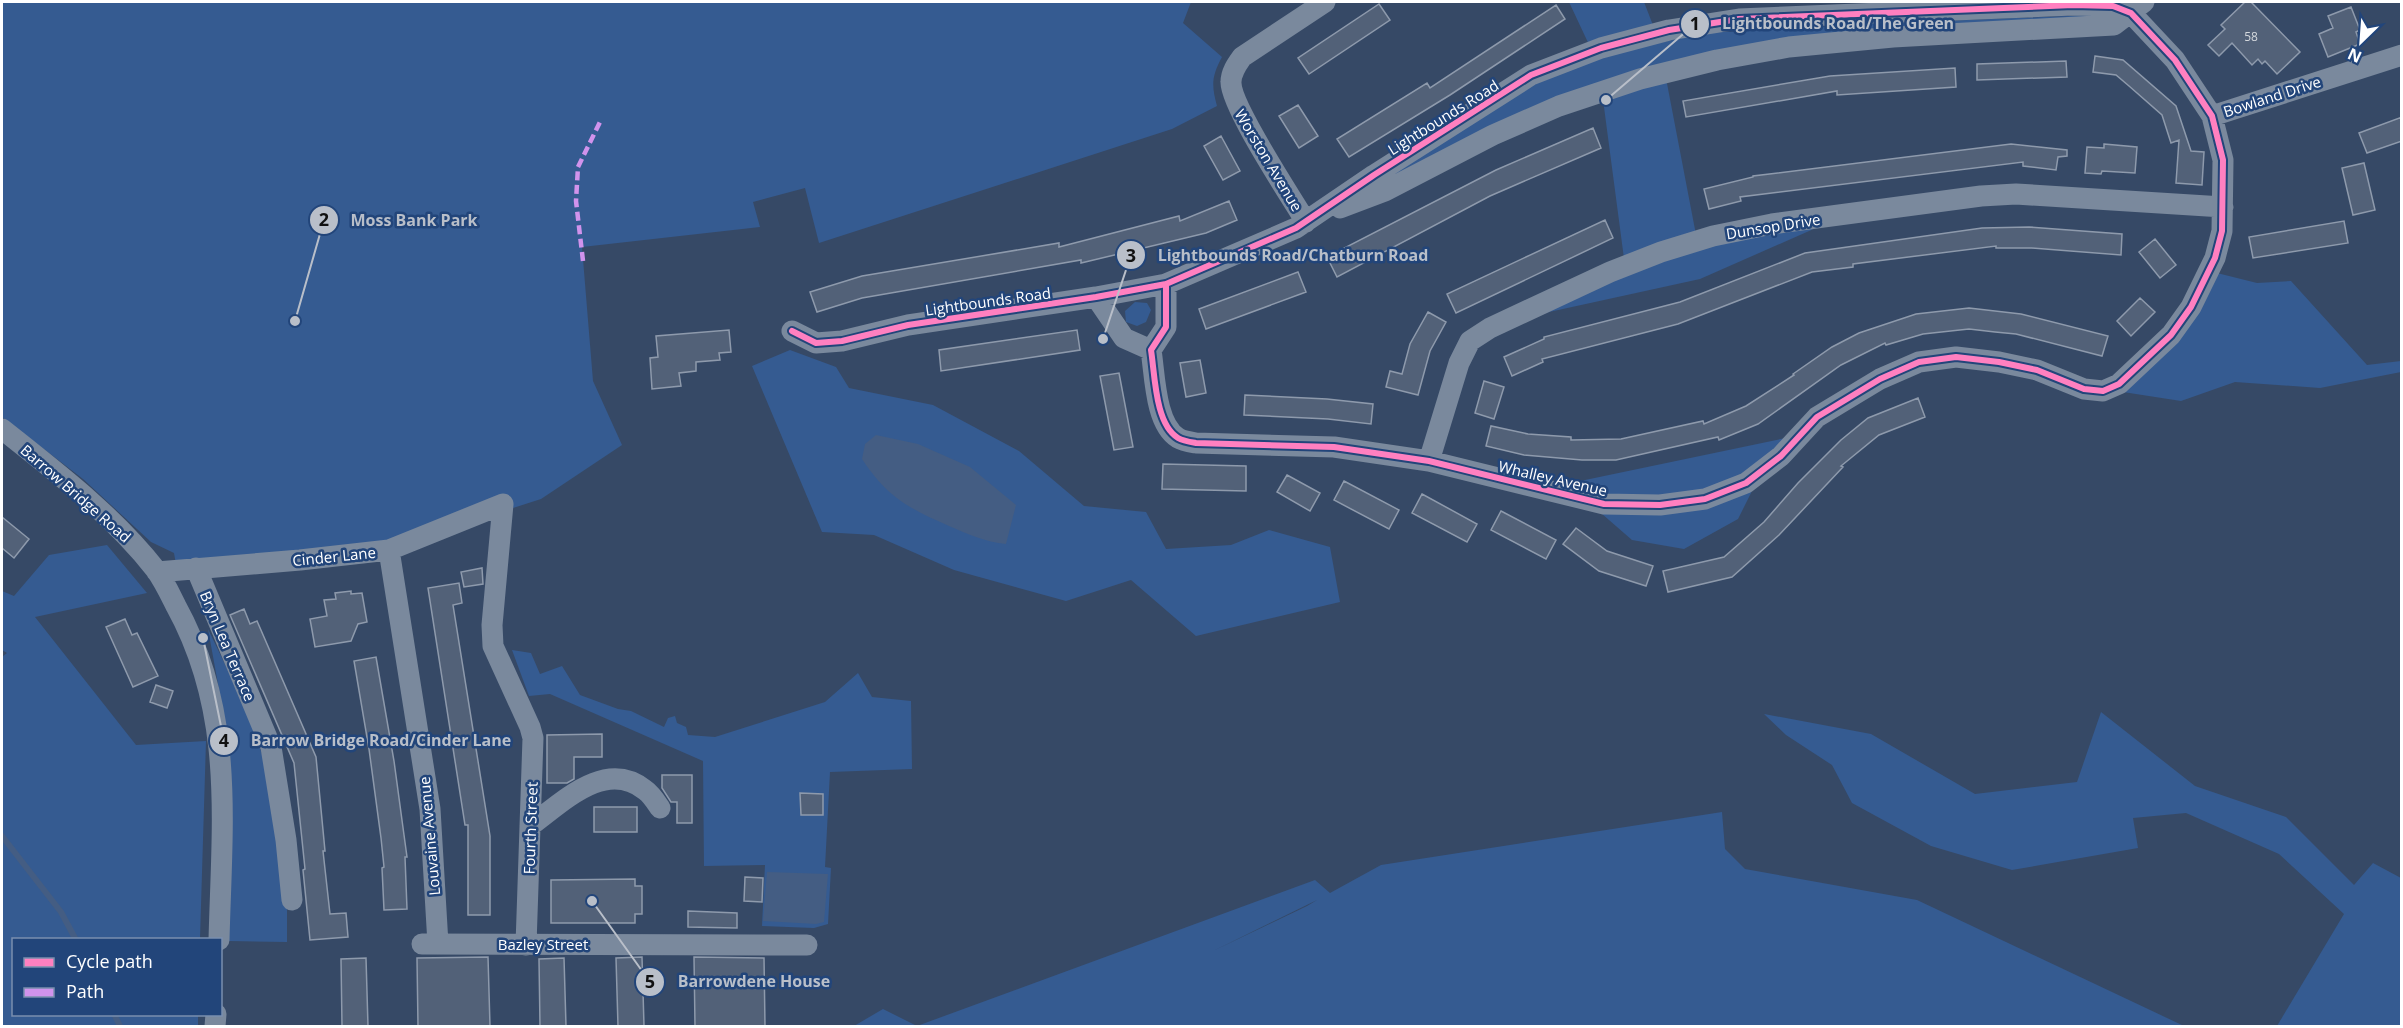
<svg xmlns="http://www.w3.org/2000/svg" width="2403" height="1028" font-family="'Open Sans',sans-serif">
  <rect width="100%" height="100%" fill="#364966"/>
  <path fill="#355b91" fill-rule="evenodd" d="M2,2H1191L1183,23L1222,57C1212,76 1211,84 1217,106L1172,129L819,243L805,188L753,202L760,227L582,247L593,381L622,445L541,499L513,508L498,496L389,550L177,570L174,553L151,542L83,479L2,417Z
    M1569,2H1644L1656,33L1592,51Z
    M2092,15V21L1669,64L1377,187L1374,183L1542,80L1589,59L1703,33L1871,24Z
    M1665,73L1697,240L1834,220L1700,279L1504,322L1625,266L1602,92Z
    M2217,273L2257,283L2291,281L2367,365L2401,361V372L2320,388L2235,382L2181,401L2123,392Z
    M1135,302L1147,303L1151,310L1146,322L1137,326L1126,322L1125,311Z
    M790,350L836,367L849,388L933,405L1019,451L1084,506L1146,512L1166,549L1231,545L1269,530L1330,547L1340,602L1196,636L1131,580L1066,601L954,570L874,535L822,532L752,366Z
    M1800,435L1762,471L1738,519L1684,549L1632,540L1586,500L1542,489Z
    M107,545L147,593L35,617L136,745L206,741L200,939L14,940V1014L198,1015V1026H2V657L7,653L2,650V591L14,596L49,555Z
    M208,629L248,712L271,781L287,906V942L229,941L228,739Z
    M512,650L531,653L540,674L562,666L580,695L618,709L631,711L664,727L668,718L675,716L677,723L686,727L688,735L715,737L825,702L858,673L872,697L911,701L912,769L830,772L825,867L831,868L828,924L814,928L762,926L765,865L704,866L703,761L550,694L529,696Z
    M2101,712L2195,786L2286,817L2354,885L2373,863L2401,878V1026H2277L2344,914L2279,854L2186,813L2133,818L2138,848L2012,870L1931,846L1852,803L1832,765L1786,735L1764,714L1871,734L1975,794L2077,782Z
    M1722,812L1725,849L1745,869L1917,900L2184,1026H854L883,1009L917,1026L1315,880L1330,893L1381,865ZM1317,900L1307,906L1213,951Z"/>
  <path fill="#445d83" d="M876,435L918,444L970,467L1016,505L1006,544C985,542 968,534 949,526C908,508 887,497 862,459L865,444Z
    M767,872L828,874L824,922L816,924L763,921Z"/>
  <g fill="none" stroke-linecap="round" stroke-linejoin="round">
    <path stroke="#445d83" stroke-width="6" d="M2,836L61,912L76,940
      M114,1014L120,1026"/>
  </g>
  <path fill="#526178" stroke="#8e9aac" stroke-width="1.5" d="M2245,2H2251L2300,52L2277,74L2265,61L2262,64L2258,59L2252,65L2232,43L2219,56L2208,45L2225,29L2221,25Z
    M1379,4L1390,20L1309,74L1298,58Z
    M1556,5L1565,19L1450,95L1349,157L1337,139L1427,83L1430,88Z
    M2351,7L2360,30L2356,32L2360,44L2328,57L2319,34L2333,28L2328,16Z
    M2095,56L2123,60L2176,106L2191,151L2204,152L2202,185L2176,183L2179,140L2171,143L2162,115L2129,86L2116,75L2093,72Z
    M2066,61L2067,77L1977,80V64Z
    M1955,68L1956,87L1837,95V91L1686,117L1683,101L1830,76Z
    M1298,105L1318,136L1299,148L1279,116Z
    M2402,117V141L2367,153L2359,133Z
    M1593,128L1601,148L1490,196L1337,277L1327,257L1496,170Z
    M1221,136L1240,171L1223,180L1204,146Z
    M2011,144L2067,150V156L2058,157L2056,170L2023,166V162L1740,197L1741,201L1709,209L1704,189L1753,177V176Z
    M2104,144L2137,147L2135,173L2102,171L2101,174L2085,173L2087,147L2104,148Z
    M2364,163L2375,210L2353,215L2342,168Z
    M1229,201L1237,220L1206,233L1081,263V260L862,298L817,312L810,292L862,276L1059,243V247L1179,216L1180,221Z
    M1605,220L1613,238L1456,313L1447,294Z
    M2344,221L2348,243L2253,258L2249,237Z
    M2029,227L2122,234L2121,255L2032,248H1996V246L1853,264V267L1812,272L1678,324L1542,359L1543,362L1512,376L1504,357L1544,339V337L1680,302L1805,253L1982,228Z
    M2155,239L2176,265L2160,278L2139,252Z
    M1298,272L1306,292L1206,329L1199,309Z
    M2140,298L2155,312L2131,336L2117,321Z
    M1969,308L2021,314L2108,336L2102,356L2016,334L1995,332L1969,329L1923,334L1886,345L1885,343L1841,365L1758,424L1719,440L1718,437L1616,460H1582L1524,455L1486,446L1491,426L1528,434L1571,437V440L1621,439L1703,421L1704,424L1746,406L1794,375L1793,374L1832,347L1859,333L1916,314Z
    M1428,312L1446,322L1430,351L1418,395L1386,387L1390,371L1402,374L1410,344Z
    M729,330L731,352L719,353L720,360L696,362V371L679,373L681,386L652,389L650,358L658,357L656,336Z
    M1077,330L1080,350L941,371L939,350Z
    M1200,360L1206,393L1186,397L1180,363Z
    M1119,373L1133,447L1114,450L1100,376Z
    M1484,381L1504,387L1494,419L1475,413Z
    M1245,395L1327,399L1373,404L1371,424L1328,419L1244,415Z
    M1918,398L1925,417L1879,435L1841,466L1843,467L1779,535L1732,577L1668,592L1663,571L1724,557L1764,522L1798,483L1841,440L1868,418Z
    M1163,464L1246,466V491L1162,489Z
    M1287,475L1320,493L1310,511L1277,492Z
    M1344,481L1399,510L1389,529L1334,500Z
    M1422,494L1477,524L1467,542L1412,513Z
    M1501,511L1556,540L1546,559L1491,530Z
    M2,517L29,539L14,558L2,548Z
    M1576,528L1607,551L1653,566L1646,586L1599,571L1563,544Z
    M482,568L483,584L464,587L461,572Z
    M459,583L462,603L453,605L490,836V915H468V825H465L428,588Z
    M351,591V594L362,593L367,622L358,624L351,641L315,647L310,619L327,616L324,600L336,599L335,593Z
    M244,609L250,624L257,621L316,757L325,851H323L330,914L346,913L348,937L310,940L303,870L305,869L294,763L230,615Z
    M125,619L132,635L137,633L158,676L133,687L106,627Z
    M376,657L394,761L404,835L407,857H405L407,909L384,910L382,868L384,867L381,838L369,749L354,661Z
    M156,685L173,691L167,708L150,702Z
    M602,734V757H574V779L567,783H547V735Z
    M662,775H692V823H677V802H671L662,788Z
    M800,793L823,794V815H801Z
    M594,807H637V832H594Z
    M745,877L763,878L762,902L744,901Z
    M635,879V886H642V914H635V923H551V880Z
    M688,911L737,913V928L688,927Z
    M488,957L490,1026H418L417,958Z
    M642,957L644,1026H618L616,958Z
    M694,957L764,958L765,1026H695Z
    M366,958L368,1026H342L341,959Z
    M564,958L566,1026H540L539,959Z"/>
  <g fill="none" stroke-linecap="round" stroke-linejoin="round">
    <path stroke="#7a899d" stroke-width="21" d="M2212,116L2402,55
      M1340,208L1385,191L1493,135L1559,106L1640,79L1717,60L1789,47L1893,37L2114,25L2144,2
      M1306,222C1291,197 1230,105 1231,82C1231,72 1237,64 1242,57L1325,2
      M1096,297L1124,338L1151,350
      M792,331L816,343L842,341L908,325L1096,297L1166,284L1296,228L1374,175L1531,75L1601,48L1669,30L1739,19L2073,5L2113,6L2131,13L2175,60L2212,116L2223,160L2222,231L2215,258L2191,307L2171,335L2119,384L2103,391L2084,389L2037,370L1999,362L1956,357L1919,362L1880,379L1817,417L1781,456L1746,483L1705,499L1660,505L1604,504L1429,461L1334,447L1196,443C1190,442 1183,441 1178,438C1155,424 1155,375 1151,350L1166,327V284
      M2,429C56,472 113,515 156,570C164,581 170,594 176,606C235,713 222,822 219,940
      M1429,461L1459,363L1470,341L1490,328L1610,272L1661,252L1713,236L1772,224L1981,196L2016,194L2223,207
      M389,550L430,809L438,944
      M196,568L271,747L286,840L292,900
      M157,572L300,560L389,550L503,504L492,625L493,646L530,727L533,738L526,945
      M530,826C562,803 605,758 645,790C651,794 656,802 660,808
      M422,944L807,945
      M215,1026L216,1014"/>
    <path stroke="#d193ec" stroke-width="4.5" stroke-dasharray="9 4.5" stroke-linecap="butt" d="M583,261L576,201L578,167L600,122"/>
    <g stroke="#22457a" stroke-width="10">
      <path id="cycleway" d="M792,331L816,343L842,341L908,325L1096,297L1166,284L1296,228L1374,175L1531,75L1601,48L1669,30L1739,19L2073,5L2113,6L2131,13L2175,60L2212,116L2223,160L2222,231L2215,258L2191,307L2171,335L2119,384L2103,391L2084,389L2037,370L1999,362L1956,357L1919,362L1880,379L1817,417L1781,456L1746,483L1705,499L1660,505L1604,504L1429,461L1334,447L1196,443C1190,442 1183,441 1178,438C1155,424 1155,375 1151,350L1166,327V284"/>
    </g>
    <use href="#cycleway" stroke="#ff80c0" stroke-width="6"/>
  </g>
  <g text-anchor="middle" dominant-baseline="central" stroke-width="5" stroke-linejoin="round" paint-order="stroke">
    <g font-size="12" fill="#d4d8dd">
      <text x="2251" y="36">58</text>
    </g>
    <g font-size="15" fill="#fff" stroke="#22457a">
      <text transform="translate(2272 96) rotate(-18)">Bowland Drive</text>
      <text transform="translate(1443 117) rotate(-32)">Lightbounds Road</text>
      <text transform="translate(1269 160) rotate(59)">Worston Avenue</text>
      <text transform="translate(1773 226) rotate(-9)">Dunsop Drive</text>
      <text transform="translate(988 301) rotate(-8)">Lightbounds Road</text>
      <text transform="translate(1553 478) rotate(13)">Whalley Avenue</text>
      <text transform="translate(76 493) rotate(41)">Barrow Bridge Road</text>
      <text transform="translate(334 556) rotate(-6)">Cinder Lane</text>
      <text transform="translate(228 646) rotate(67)">Bryn Lea Terrace</text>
      <text transform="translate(530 828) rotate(-88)">Fourth Street</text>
      <text transform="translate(429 836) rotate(-95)">Louvaine Avenue</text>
      <text x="543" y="944">Bazley Street</text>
    </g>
  </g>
  <path fill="none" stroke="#b9bfc9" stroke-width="2" d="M1606 100L1695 24M295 321L324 220M1103 339L1131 255M203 638L224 741M592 901L650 982"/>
  <g fill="#b9bfc9" stroke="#22457a" stroke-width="2">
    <circle cx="1606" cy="100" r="6"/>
    <circle cx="295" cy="321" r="6"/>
    <circle cx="1103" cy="339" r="6"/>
    <circle cx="203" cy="638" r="6"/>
    <circle cx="592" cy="901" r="6"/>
    <circle cx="1695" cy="24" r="15"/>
    <circle cx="324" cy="220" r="15"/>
    <circle cx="1131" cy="255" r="15"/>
    <circle cx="224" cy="741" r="15"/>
    <circle cx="650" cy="982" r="15"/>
  </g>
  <g font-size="18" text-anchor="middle" font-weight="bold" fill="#111">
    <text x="1695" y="30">1</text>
    <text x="324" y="226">2</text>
    <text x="1131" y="262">3</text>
    <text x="224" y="747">4</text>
    <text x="650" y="988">5</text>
  </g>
  <g font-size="16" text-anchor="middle" font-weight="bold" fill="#b9bfc9" stroke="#22457a" stroke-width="5" stroke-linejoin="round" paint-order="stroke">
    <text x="1838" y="29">Lightbounds Road/The Green</text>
    <text x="414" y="226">Moss Bank Park</text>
    <text x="1293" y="261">Lightbounds Road/Chatburn Road</text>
    <text x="381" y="746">Barrow Bridge Road/Cinder Lane</text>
    <text x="754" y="987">Barrowdene House</text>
  </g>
  <rect width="2403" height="1028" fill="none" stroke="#ffffff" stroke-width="6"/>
  <rect x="12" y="938" width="210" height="78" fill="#22457a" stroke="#7a8faf" stroke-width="1.5"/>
  <rect x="24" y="958" width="30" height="9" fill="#ff80c0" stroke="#7a8faf" stroke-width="1.5"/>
  <text x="66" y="968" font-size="18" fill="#ffffff">Cycle path</text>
  <rect x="24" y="988" width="30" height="9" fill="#d193ec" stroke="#7a8faf" stroke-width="1.5"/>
  <text x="66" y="998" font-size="18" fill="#ffffff">Path</text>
  <g transform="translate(2361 42) rotate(205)" stroke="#22457a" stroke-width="4.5" paint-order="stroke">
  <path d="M0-4.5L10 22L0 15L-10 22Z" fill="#ffffff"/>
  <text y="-9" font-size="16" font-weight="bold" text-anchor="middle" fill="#ffffff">N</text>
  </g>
</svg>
